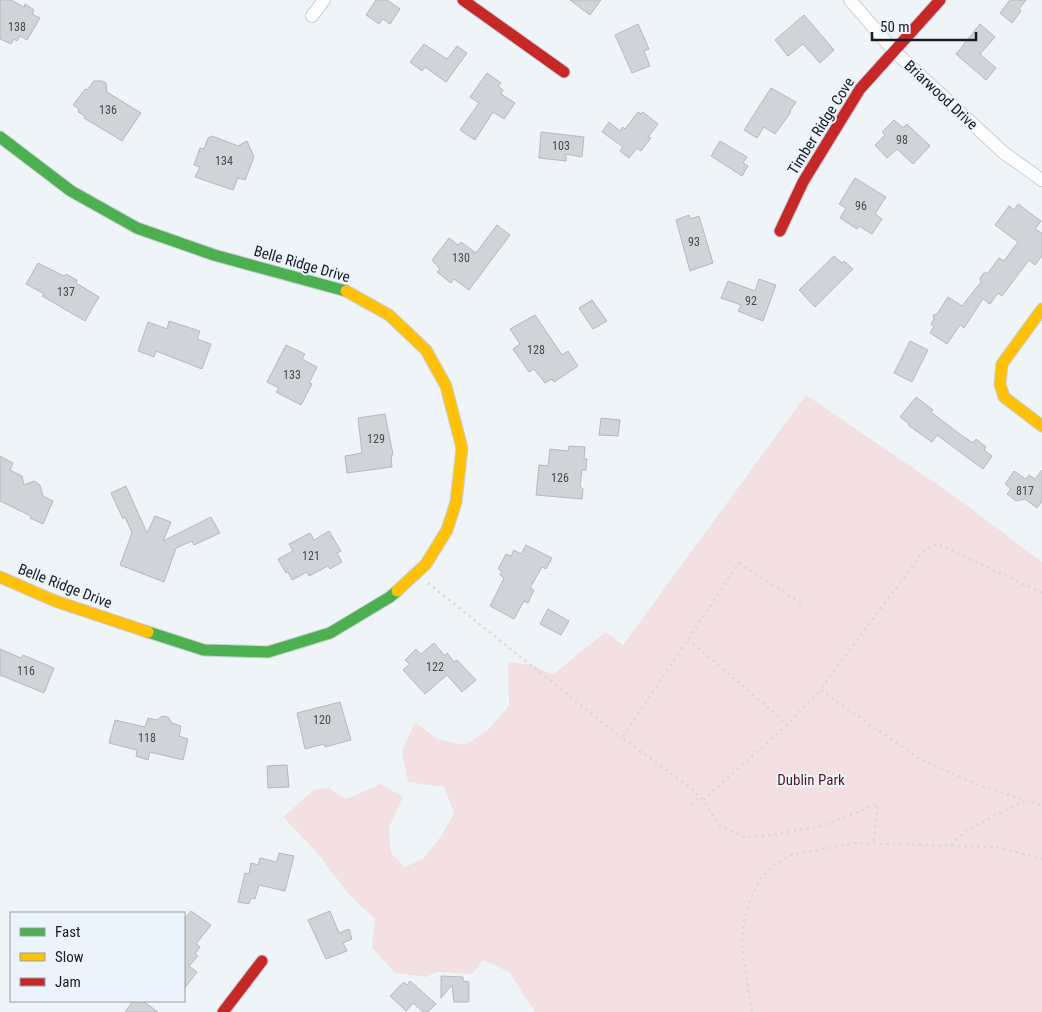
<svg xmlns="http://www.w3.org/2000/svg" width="1042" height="1012" font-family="'Roboto Condensed',sans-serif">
  <rect width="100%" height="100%" fill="#eff4f9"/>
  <path fill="#f3e0e2" d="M806,395L957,498L1042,562V1012H535L509,972L483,960L472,974L437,972L426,977L395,973L372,948L375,919L351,897L314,849L283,817L314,790L329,788L346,799L381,784L403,797L389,827L391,853L405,867L424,858L442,835L454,813L444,787L408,782L402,751L415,722L437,739L465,745L488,730L509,705L508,662L532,665L553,675L585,648L606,632L623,645Z"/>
  <path fill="#d0d4d8" stroke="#b5b9bd" d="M0,0H11L24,7L25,4L34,10L32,14L40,18L27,40L20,36L17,41L14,39L11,44L0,39Z
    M376,0H387L400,9L390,24L383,19L379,24L366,15Z
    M570,0H601L590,15Z
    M1010,0H1026L1019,9L1021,11L1012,23L1000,13Z
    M804,15L834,50L820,63L803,44L788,56L775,40Z
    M638,24L649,49L644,51L650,66L632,73L615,35Z
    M980,24L995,37L980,54L996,68L986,80L956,54Z
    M424,44L447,59L457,46L467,53L446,82L425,67L422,71L410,62Z
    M487,73L501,83L498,86L503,90L501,94L515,103L504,119L493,112L475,140L460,130L479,103L470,97Z
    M94,81H102L106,83L107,92L141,113L122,141L84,118L85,116L78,112L79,109L73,105L85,89L87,90Z
    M771,88L796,102L790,111L791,112L775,134L764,127L757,138L744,130Z
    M638,112L641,114L643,112L658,124L648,137L651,138L641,151L637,148L629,158L620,151L623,147L602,132L609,122L620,131L623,127L625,129Z
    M894,120L902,127H904L907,124L930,146L913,164L897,149L887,158L875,145L885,135L882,132Z
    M541,132L584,137L582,157L566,154V161L539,158Z
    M212,136L238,146L247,141L254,157L245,180L238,178L233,190L195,177L200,167L194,165L200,148L204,149L208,138Z
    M720,141L747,157L743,163L748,166L742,176L711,156Z
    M855,178L886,197L875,214L882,219L872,234L859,226L857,229L840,218L846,208L839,204Z
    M1018,204L1041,221L1035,229L1042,233V256L1035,265L1029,260L1002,296L998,293L990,304L983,299L964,328L960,325L947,344L930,333L934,326L931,324L934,319L933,315L937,314L948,297L962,306L981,282L980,278L984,273H988L999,258L1004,261L1018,242L995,225L1009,206L1014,210Z
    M689,215L690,219L699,216L713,263L690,271L676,220Z
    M497,225L510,235L469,290L454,279L451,283L437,272L440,269L432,260L449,238L458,245L461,242L476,253Z
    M834,256L842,263L844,261L853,269L815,307L799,290Z
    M38,263L64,276L66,274L77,280L76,283L99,297L85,321L42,296L44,294L26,284Z
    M759,279L776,285L763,321L738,311L741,305L721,298L728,281L755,291Z
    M592,300L607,321L593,329L579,308Z
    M535,315L562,355L568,351L578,366L554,382L552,379L545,383L534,369L529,372L513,349L520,344L510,329Z
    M169,321L200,331L197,339L211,344L202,369L156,351L154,357L138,351L148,322L167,329Z
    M910,341L928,350L912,382L894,373Z
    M286,345L305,354L302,359L317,367L309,383L312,384L301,405L276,392L279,388L267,382Z
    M916,397L933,410L931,412L961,435L973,443L976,439L986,447L984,450L992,456L983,469L937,435L932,442L908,425L909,424L900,417Z
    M385,414L393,455H391L392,467L347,473L345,456L362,453L358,418Z
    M601,418L620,420L618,436L599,435Z
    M569,446L585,447L584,459H587L586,470H582L580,486L583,489L582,499L536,495L539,465L548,466L550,449L568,451Z
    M0,456L13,463L10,470L22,476L24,485L34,481L40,485L43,496L53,501L43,524L30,518L31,516L0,501Z
    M1042,470V501L1037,508L1025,499L1016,501L1007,494L1011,489L1005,484L1014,471L1026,479L1029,475L1035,479Z
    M126,486L147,533L155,516L171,522L163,541L211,517L220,533L194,545L192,541L176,548L164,582L120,565L132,533L125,517L123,519L111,493Z
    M329,531L341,551L337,553L342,562L330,569L328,566L309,576L307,572L292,580L288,572L286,573L278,559L293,551L289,544L310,533L314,540Z
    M526,545L552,558L546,569L542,567L530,588L534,590L528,603L524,601L514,619L490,606L504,578L500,575L502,571L498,569L506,554L511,556L514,550L521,554Z
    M548,609L569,621L561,635L540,624Z
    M434,643L445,656L447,653L454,662L457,660L476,680L462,692L447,675L425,694L403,670L410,664L405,660L416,649L421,654Z
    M0,649L21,658L23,655L54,668L44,693L0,675Z
    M340,702L351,740L325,747L324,744L305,749L297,713Z
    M162,716L168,717L172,723L181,726L179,736L188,739L183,760L150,752L148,760L136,756L137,750L109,743L115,720L145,727L148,718L157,720Z
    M287,765L289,787L268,788L267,766Z
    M279,853L294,856L285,891L259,885L255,899L251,898L249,904L238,902L245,873L249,874L251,863L258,865L260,858L277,862Z
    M191,911L211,925L196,944L200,947L195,954L198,956L189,966L197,972L184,989V920Z
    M330,911L339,933L349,929L352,939L343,943L347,951L326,959L308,920Z
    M441,976L463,977V981L469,982V1002H454L452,985L441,998Z
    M410,981L436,1004L428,1012H423L413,1003L406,1011L390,996L404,982L407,985Z
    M133,1001H143L158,1012H125Z"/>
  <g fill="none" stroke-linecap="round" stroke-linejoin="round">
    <g stroke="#c9ced1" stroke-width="14">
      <path id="street" d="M850,0L894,51L1004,153L1042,180
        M312,16L324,0"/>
    </g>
    <g stroke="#c9ced1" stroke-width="13">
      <path id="fast" d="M0,137L71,191L137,228L214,255L346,291
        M148,632L204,650L268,652L330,633L390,597L397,591"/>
    </g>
    <g stroke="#c9ced1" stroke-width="13">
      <path id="slow" d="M346,291L389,315L426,350L446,386L462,448L456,502L447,530L426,564L397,591
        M1042,309L1002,364L1000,384L1004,397L1042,426
        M0,577L55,601L148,632"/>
    </g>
    <g stroke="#c9ced1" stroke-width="13">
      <path id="jam" d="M463,0L564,72
        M780,231L803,182L860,89L940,0
        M223,1012L262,961"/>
    </g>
    <path stroke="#d9dadc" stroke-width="2.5" stroke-dasharray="2.5 4" stroke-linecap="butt" d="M428,583L622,738
      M1042,593L938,544L925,549L820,690L920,759L981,786L1042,805
      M801,603L739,563L622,738L691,788L703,800L720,826L745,837L772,835L822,826L878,804L873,844
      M688,639L787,724
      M703,800L788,724L820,690
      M692,805L699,796
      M951,845L965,831L1024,801
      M752,1012L742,947L743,924L751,899L760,879L774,865L791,855L854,843L997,847L1042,859"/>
    <use href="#street" stroke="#fdfdfe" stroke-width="12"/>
    <use href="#fast" stroke="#4caf50" stroke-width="11"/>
    <use href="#slow" stroke="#ffc107" stroke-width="11"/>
    <use href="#jam" stroke="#c62828" stroke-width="11"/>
  </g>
  <g text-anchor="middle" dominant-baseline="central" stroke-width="4" stroke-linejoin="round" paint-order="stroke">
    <g font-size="12" fill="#464a4e">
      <text x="17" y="27">138</text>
      <text x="108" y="110">136</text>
      <text x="902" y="140">98</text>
      <text x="561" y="146">103</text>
      <text x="224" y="161">134</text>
      <text x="861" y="206">96</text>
      <text x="694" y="242">93</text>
      <text x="461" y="258">130</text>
      <text x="66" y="292">137</text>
      <text x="751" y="301">92</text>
      <text x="536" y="350">128</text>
      <text x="292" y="375">133</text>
      <text x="376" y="439">129</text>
      <text x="560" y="478">126</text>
      <text x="1025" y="491">817</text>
      <text x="311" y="556">121</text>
      <text x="435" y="667">122</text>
      <text x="26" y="671">116</text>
      <text x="322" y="720">120</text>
      <text x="147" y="738">118</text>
    </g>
    <g font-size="15" fill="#181c20" stroke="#ebf4fd">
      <text transform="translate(941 95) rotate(43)">Briarwood Drive</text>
      <text transform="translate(821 126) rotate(-58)">Timber Ridge Cove</text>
      <text transform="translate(302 264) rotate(16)">Belle Ridge Drive</text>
      <text transform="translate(65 586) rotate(21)">Belle Ridge Drive</text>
    </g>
    <g font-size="15" fill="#5a1520" stroke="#ebf4fd">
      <text x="811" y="780">Dublin Park</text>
    </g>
  </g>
  <rect x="10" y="912" width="175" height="90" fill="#ebf4fd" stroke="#979ea5"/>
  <rect x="20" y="928" width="25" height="8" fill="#4caf50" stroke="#979ea5"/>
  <text x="55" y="937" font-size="15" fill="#181c20">Fast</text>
  <rect x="20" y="953" width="25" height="8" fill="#ffc107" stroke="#979ea5"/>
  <text x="55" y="962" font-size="15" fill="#181c20">Slow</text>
  <rect x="20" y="978" width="25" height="8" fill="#c62828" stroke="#979ea5"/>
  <text x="55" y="987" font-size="15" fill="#181c20">Jam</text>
  <path d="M872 32v8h104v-8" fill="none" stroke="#181c20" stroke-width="2.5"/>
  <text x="880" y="32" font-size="15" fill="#181c20" stroke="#ebf4fd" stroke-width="4" paint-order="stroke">50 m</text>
</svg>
